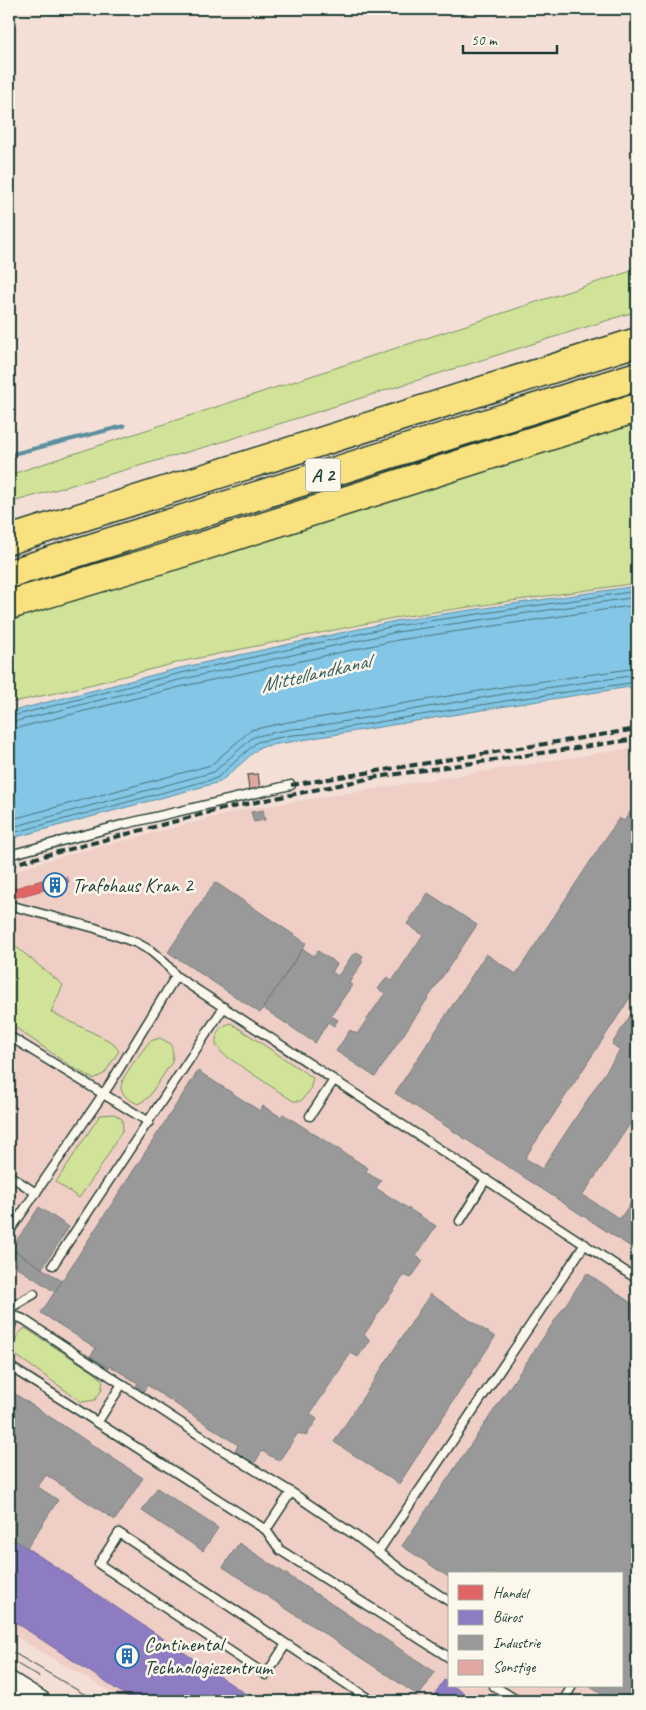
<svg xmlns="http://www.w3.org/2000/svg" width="646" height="1710" font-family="Caveat,sans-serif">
  <rect width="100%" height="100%" fill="#f4dfd6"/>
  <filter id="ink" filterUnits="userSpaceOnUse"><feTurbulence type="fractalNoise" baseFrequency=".02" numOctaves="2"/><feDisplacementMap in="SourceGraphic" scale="10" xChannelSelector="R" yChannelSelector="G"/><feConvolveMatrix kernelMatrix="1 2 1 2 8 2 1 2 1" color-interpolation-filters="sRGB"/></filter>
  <g filter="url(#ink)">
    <path fill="#efcec6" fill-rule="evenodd" d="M637,747V1701H126L9,1633V873L41,862L246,809ZM450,1574H622V1686H450Z"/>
    <path fill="#d1e398" stroke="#789066" d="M637,269V311L212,445L9,503V475Z
      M637,420V583L393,618L184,661L69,690L9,703V622L30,614Z
      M9,941L63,985L51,1012L112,1042L119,1051L104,1074L93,1079L69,1065L9,1023Z
      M231,1023L313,1078L310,1090L301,1101H293L223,1054L216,1045C216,1032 218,1027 231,1023Z
      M160,1038L171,1044L173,1054L172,1062L148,1098L138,1104C131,1100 122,1097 121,1088C120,1078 143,1050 150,1041Z
      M114,1114L122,1119L123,1129L98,1171L79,1198L56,1182L100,1115Z
      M25,1328L95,1373L103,1381L101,1391L95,1400L82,1402L14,1354C14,1342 15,1336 25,1328Z"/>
    <path fill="#84c6e5" stroke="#5c8f9e" d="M637,586V686L512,705L260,747L220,782L9,839V712L180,668L395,621Z"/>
    <path fill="#e06666" stroke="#a65a57" d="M67,877L69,882L51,888L50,882Z
      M49,878L51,888L14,898L12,889Z"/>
    <path fill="#8e7cc3" stroke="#6d6998" d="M11,1537L246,1694L241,1701H134L9,1618V1540Z
      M444,1680L450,1684V1686H453L476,1701H430Z"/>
    <path fill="#999" stroke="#747d7b" d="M263,810L265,820L254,822L251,812Z
      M631,811L637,815V987L525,1158L542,1169L620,1050L612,1044L637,1005V1113L583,1195L620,1219L637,1193V1251L395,1093L486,954L516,974L619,818L624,821Z
      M215,882L306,943L260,1013L168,952Z
      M428,893L477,925L375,1077L336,1051L350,1030L357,1034L385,993L378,989L387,977L392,981L423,935L407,924Z
      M303,949L314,956L318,951L337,964L332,972L338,976L353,954L355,955L357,952L363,956L361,960L363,961L349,983L352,985L331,1016L338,1020L334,1026L328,1022L315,1043L263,1008Z
      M198,1071L260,1111L263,1106L281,1117L283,1114L368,1168L365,1172L381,1181L376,1188L436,1226L416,1256L423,1261L411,1278L404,1275L364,1335L370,1340L358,1357L351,1353L310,1414L317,1419L306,1436L298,1433L279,1461L262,1451L254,1464L235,1452L238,1445L147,1385L144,1391L136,1386L138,1383L110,1366L109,1368L90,1356L96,1348L41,1313Z
      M39,1207L69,1227L42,1268L11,1249Z
      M9,1247L62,1281L55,1292L9,1262Z
      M587,1273L637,1307V1701H597L601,1694L589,1686H622V1574H450V1578L402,1546Z
      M430,1294L495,1337L399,1484L334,1442Z
      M9,1390L143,1478L115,1520L46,1475L38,1487L58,1500L27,1548L11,1537L9,1540Z
      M157,1488L218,1528L203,1551L142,1511Z
      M239,1543L435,1672L419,1696L223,1567Z"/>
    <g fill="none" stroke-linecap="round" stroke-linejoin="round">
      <path stroke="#47747b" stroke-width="1" d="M9,717L181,673L395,626L637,591
        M9,723L183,679L397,632L637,597
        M9,730L184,686L398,640L637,605
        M9,820L211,765L251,730L288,722L305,720L509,686L637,668
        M9,828L214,772L252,738L257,736L291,729L306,728L510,693L637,675
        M9,834L217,778L257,742L292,735L307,734L511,700L637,682"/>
      <path stroke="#5c8f9e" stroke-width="4" d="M9,455L124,426"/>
    </g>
    <path fill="#e2a7a1" stroke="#1f3d34" d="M258,774L260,788L249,790L247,775Z"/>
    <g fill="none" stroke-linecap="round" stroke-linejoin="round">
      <g stroke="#1f3d34" stroke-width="11">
        <path id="service" d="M9,855L125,824L291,785
          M9,905L95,928L137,943L151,951L166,964L176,976
          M9,1036L149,1122
          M310,1116L334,1080
          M9,1175L36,1193
          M460,1221L486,1179
          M9,1232L110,1084L176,976L637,1279
          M53,1265L224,1007
          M9,1305C13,1314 13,1323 9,1332
          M10,1308L34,1294
          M12,1315L23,1319L219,1448L291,1492L356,1536L403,1571L450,1602
          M9,1366L266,1530L280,1550L450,1658
          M97,1423L122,1384
          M266,1530L291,1492
          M378,1552L585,1244
          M286,1644L266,1675L99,1564L119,1533L372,1701
          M494,1686L518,1701
          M563,1701L572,1686"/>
      </g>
      <g stroke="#1f3d34" stroke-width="22">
        <path id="tertiary" d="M9,1681L41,1701"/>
      </g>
      <g stroke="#1f3d34" stroke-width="31">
        <path id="motorway" d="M9,540L637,342
          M9,574L637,376
          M9,605L175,555L637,408"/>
      </g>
      <use href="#service" stroke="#fbf7ec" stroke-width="8"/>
      <use href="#tertiary" stroke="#fbf7ec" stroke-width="19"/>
      <use href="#motorway" stroke="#fae180" stroke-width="28"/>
      <path stroke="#1f3d34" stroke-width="1" d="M9,1650L96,1701
        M9,1659L39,1677"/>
      <path stroke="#1f3d34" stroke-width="4" stroke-dasharray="8 4" stroke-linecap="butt" d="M291,785L637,729
        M9,865L218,810L377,777L637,739"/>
    </g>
  </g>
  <defs>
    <g id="building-ring" transform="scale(1.25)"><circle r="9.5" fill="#fbf7ec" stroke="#1f6fb2" stroke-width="1.5"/><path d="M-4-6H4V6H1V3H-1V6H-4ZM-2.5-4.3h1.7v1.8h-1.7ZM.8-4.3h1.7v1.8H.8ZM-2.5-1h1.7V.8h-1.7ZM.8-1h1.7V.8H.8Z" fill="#1f6fb2"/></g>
  </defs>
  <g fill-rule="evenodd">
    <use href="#building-ring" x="55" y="885"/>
    <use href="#building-ring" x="127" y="1656"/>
  </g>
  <g text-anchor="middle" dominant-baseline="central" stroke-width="5" stroke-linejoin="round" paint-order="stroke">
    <rect fill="#fbf7ec" stroke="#61756b" stroke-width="1" x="305.5" y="458.5" width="35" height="33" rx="4"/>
    <g font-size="19" font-weight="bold" fill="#1f3d34">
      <text x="323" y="475">A 2</text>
    </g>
    <g font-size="20" fill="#1f3d34" stroke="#fbf7ec" text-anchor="start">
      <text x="72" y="885">Trafohaus Kran 2</text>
      <text x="144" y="1644">Continental<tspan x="144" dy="23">Technologiezentrum</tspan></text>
    </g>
    <g font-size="21" font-style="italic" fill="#385f60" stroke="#fbf7ec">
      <text transform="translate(315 673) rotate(-13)">Mittellandkanal</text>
    </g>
  </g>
  <rect width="646" height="1710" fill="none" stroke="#fbf7ec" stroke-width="30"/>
  <rect x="15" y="15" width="616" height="1680" fill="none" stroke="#1f3d34" stroke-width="2" filter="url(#ink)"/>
  <rect x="448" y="1572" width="175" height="115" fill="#fbf7ec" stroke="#a3ada2"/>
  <rect x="458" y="1585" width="25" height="15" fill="#e06666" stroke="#a3ada2"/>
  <text x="493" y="1598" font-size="15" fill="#1f3d34">Handel</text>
  <rect x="458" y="1610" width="25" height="15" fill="#8e7cc3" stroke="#a3ada2"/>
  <text x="493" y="1622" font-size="15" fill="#1f3d34">Büros</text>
  <rect x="458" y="1635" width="25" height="15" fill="#999999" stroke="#a3ada2"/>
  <text x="493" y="1648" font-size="15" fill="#1f3d34">Industrie</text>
  <rect x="458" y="1660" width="25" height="15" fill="#e2a7a1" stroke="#a3ada2"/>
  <text x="493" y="1672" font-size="15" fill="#1f3d34">Sonstige</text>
  <path d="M463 45v8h94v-8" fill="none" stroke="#1f3d34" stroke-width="2.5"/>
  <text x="471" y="45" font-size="15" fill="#1f3d34" stroke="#fbf7ec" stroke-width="4" paint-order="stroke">50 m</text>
</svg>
